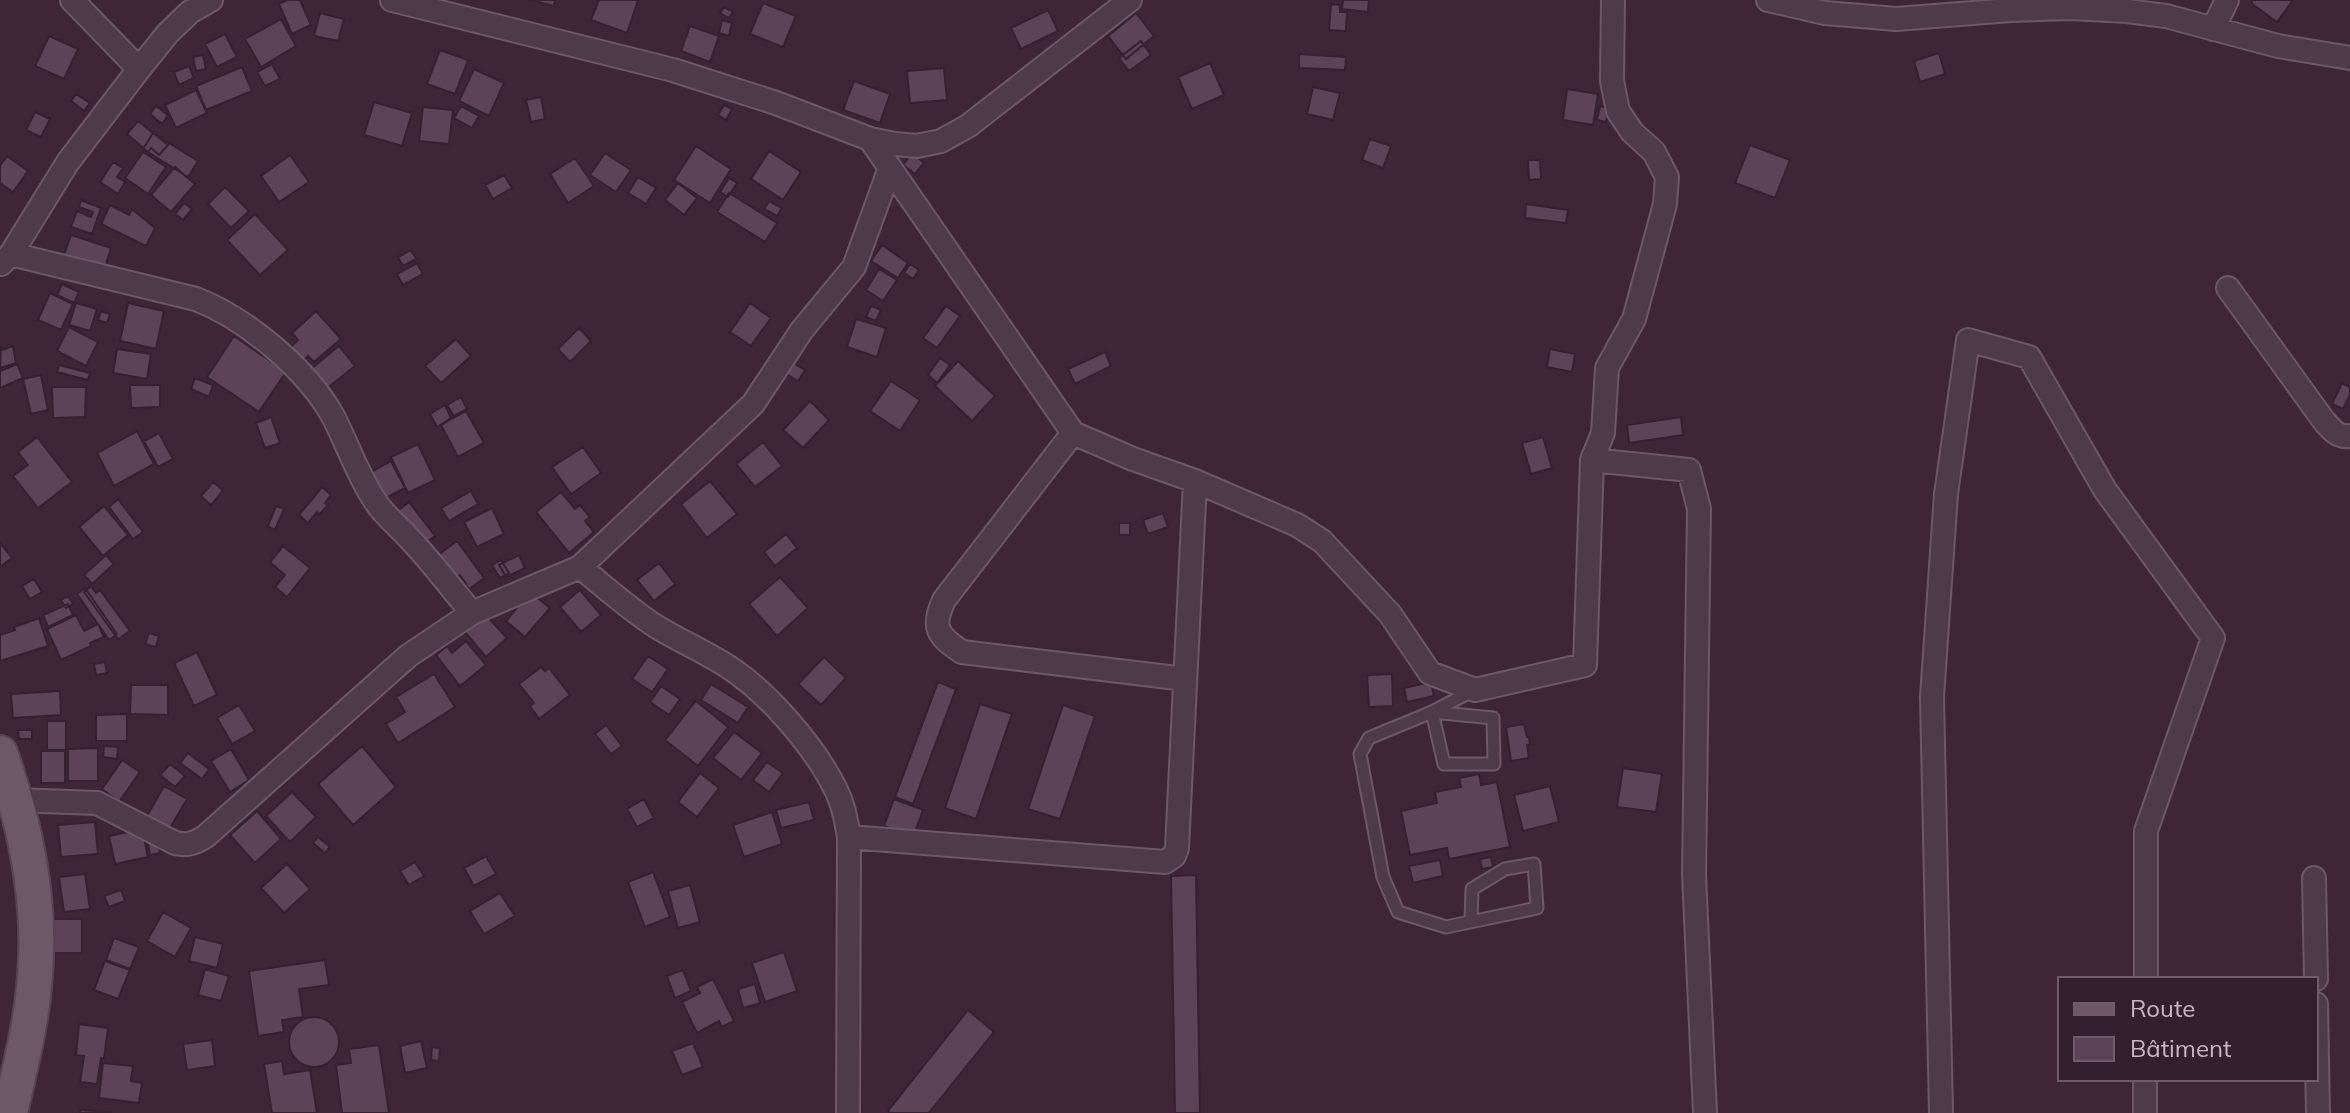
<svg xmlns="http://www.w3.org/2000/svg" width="2350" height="1113" font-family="Mulish,sans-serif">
  <rect width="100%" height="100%" fill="#3e2637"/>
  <path fill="#5d4356" stroke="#35212f" stroke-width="2" d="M287,0H300L311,25L292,34L279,4Z
    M530,0H555L554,6Z
    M599,0H638L627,33L591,20Z
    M1343,0H1369L1368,12L1342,9Z
    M2253,0H2293L2277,22L2251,3Z
    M763,3L796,16L783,47L750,34Z
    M1331,4L1340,5V12H1347L1346,31L1329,30Z
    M724,7L733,12L729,18L720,13Z
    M1048,10L1058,31L1021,49L1011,28Z
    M320,13L344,19L338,41L314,36Z
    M1136,13L1154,36L1126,59L1108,36Z
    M281,19L296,46L261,67L245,39Z
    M722,20L732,23L729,36L719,33Z
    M690,26L719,36L710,62L681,51Z
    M225,34L237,57L217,67L205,44Z
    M49,36L78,49L64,79L35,66Z
    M1141,41L1151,55L1129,71L1119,58Z
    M440,50L468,60L455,94L427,84Z
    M1939,53L1945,74L1920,82L1914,61Z
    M1299,54L1346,57L1345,70L1299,68Z
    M203,55L206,69L196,71L193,57Z
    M1210,63L1224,95L1192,109L1178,77Z
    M272,64L280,79L265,86L257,72Z
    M189,66L194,78L179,85L174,72Z
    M242,67L252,91L206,110L196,86Z
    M944,68L947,100L910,103L907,71Z
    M474,69L504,83L489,116L459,101Z
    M854,81L890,94L880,123L843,110Z
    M1313,87L1340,93L1333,120L1307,114Z
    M1567,89L1598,94L1593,125L1563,120Z
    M196,90L207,113L176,128L165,105Z
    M76,94L90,103L84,111L71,101Z
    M541,97L545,119L531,122L526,100Z
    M374,102L412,113L402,146L364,135Z
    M724,105L732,109L726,120L718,115Z
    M156,106L168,115L162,124L150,114Z
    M461,106L479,116L472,128L454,118Z
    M1600,106L1609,108L1606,122L1597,120Z
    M423,107L453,110L449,144L419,141Z
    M35,112L50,119L41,137L26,130Z
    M138,121L168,145L159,155L151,148L148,152L127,134Z
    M153,133L198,161L188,177L143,149Z
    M1370,139L1391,146L1383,168L1362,160Z
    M1750,145L1790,160L1775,198L1735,183Z
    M696,146L731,169L710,203L674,180Z
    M769,151L801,172L783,200L751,179Z
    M143,152L166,167L148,194L125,178Z
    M605,153L631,170L616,192L590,175Z
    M912,153L924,163L915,174L903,165Z
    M290,155L309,182L279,202L261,176Z
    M7,156L28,171L13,192L0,183V166Z
    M575,158L594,186L568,203L550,174Z
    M1528,160H1540L1541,179L1529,180Z
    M113,162L123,168L117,177L125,182L118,194L100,182Z
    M175,167L195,184L171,212L151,195Z
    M504,175L512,188L493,199L485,185Z
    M638,177L656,188L646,204L628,193Z
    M729,178L737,183L728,197L720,192Z
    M678,183L697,198L684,215L665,200Z
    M225,187L249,211L231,228L208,204Z
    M729,193L777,223L765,242L717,212Z
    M81,200L101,208L92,234L71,227L77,211L91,217L93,212L79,207Z
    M769,201L782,208L777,216L764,209Z
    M184,203L192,209L183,220L175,214Z
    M1526,204L1568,210L1566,223L1525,218Z
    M110,205L129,215L132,209L155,228L146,246L101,224Z
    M255,214L288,250L260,275L227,240Z
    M71,235L111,248L103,274L62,260Z
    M882,245L908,263L898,278L871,261Z
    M411,250L416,259L403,266L398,257Z
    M417,263L423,274L403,285L397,274Z
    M910,264L919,270L913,279L904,273Z
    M879,269L897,280L883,301L866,290Z
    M62,284L79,292L74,303L57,295Z
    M50,293L73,304L61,330L38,320Z
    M76,303L97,309L90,331L69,325Z
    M128,303L164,311L156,349L120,341Z
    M750,303L771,318L751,346L730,332Z
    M871,306L881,310L876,321L866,317Z
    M946,306L960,316L937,348L923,338Z
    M101,311L110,314L107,323L98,320Z
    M316,311L341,339L314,362L308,356L303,361L291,347L298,340L292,333Z
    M856,319L886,328L877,357L847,347Z
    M69,327L98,342L86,366L57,351Z
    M579,328L591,341L570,362L558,349Z
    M234,336L286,372L259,412L207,377Z
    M456,339L471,356L441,383L425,366Z
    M1,346L2,350L13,346L16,363L0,368Z
    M339,346L355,366L326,389L311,369Z
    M117,349L151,354L147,379L113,373Z
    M1550,349L1575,354L1572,372L1547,367Z
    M1105,352L1111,366L1075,384L1068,369Z
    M940,358L950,365L937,383L928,375Z
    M790,361L805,370L798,381L783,372Z
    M958,361L995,396L972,421L935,386Z
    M17,364L23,378L0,388V371Z
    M59,365L90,373L88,380L57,372Z
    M41,375L48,410L31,414L23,379Z
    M195,378L213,385L209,397L191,389Z
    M891,381L920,400L900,431L870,411Z
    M2342,383L2350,387V395L2343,409L2332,404Z
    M130,385H160V407L131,408Z
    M52,387H86L85,417L53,418Z
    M461,397L467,409L454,416L447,405Z
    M810,401L829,420L803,448L783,430Z
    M445,405L451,418L437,427L430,414Z
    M466,411L484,443L458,457L441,425Z
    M271,417L280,443L265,448L256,423Z
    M1681,417L1683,435L1629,443L1627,425Z
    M137,431L154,464L114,486L97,453Z
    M159,433L173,459L158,467L144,441Z
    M37,437L72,482L38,508L13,476L28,465L18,452Z
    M1543,437L1552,468L1531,474L1522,443Z
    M763,442L782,466L755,487L736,464Z
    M418,444L435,480L408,493L391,457Z
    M583,447L601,473L571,494L552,467Z
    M391,461L405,488L384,499L371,472Z
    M710,481L737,514L707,538L681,504Z
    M213,482L223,490L211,505L201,496Z
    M322,487L331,495L325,503L328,505L319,515L317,512L308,523L299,515Z
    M471,491L478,504L449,521L441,508Z
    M561,492L575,509L580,505L590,517L585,521L594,532L569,553L536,512Z
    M118,499L143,532L133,539L109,507Z
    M409,502L435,536L422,545L396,512Z
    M104,506L128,535L103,556L79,527Z
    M276,506L284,509L275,530L268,526Z
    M492,508L504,534L477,547L464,522Z
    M1163,513L1168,527L1148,534L1143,520Z
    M1119,523H1130V535H1119Z
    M786,534L797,548L775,566L764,552Z
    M457,541L484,578L469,589L460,575L454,580L437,556Z
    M0,543L12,558L0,567Z
    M283,546L310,568L287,597L275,587L285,575L270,562Z
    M106,555L114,564L92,584L84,575Z
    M519,555L525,568L506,577L499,565Z
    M501,560L509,573L500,578L492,565Z
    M659,563L675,584L654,601L637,580Z
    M780,577L808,608L777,636L749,604Z
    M34,579L42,592L30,599L22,586Z
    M91,586L96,593L100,590L130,631L118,639L84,592Z
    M85,588L117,634L109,640L77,594Z
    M580,590L601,615L581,632L560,607Z
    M530,592L550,608L525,637L506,621Z
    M68,596L73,604L66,608L61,600Z
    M68,604L73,615L48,627L43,615Z
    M484,613L507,638L486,657L464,631Z
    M76,615L84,631L98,624L104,637L90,643L91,646L61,660L47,629Z
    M39,618L48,646L0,661V635L15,630L14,627Z
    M149,633L159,636L156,647L145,644Z
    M466,641L486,665L460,686L436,655L447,646L452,653Z
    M197,652L217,695L194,706L174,663Z
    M648,656L668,669L652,692L632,679Z
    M824,657L846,678L821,705L798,684Z
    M105,662L107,673L96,675L94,664Z
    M541,667L545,671L549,668L570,695L539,719L530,706L534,703L519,684Z
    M434,674L455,707L398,743L386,724L405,712L396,697Z
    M1392,674L1393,706L1369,707L1367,675Z
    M938,682L956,689L913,804L895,797Z
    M1431,682L1434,696L1407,702L1404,688Z
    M711,684L748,707L738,723L701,700Z
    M131,685H168V715L130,714Z
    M661,686L680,699L669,715L650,702Z
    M60,691L61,715L13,718L11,694Z
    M696,701L728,727L698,766L665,740Z
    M980,704L1012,714L976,819L945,808Z
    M239,705L255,731L232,744L217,718Z
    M1063,705L1095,716L1060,819L1028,809Z
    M127,714V741H96V715Z
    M47,721H66V750H47Z
    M1524,724L1527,737H1529L1530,744L1527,745L1529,758L1511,761L1506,727Z
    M606,725L622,746L611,754L595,734Z
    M18,730H32V739H19Z
    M734,732L762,753L741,780L713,758Z
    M104,746L118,747L117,759L103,757Z
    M362,746L396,787L353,825L318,784Z
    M98,748V781H68V749Z
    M231,749L249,780L230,792L211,761Z
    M41,751H65V783H41Z
    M188,753L209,769L202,779L180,763Z
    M122,760L140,772L119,802L102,789Z
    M767,762L783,773L769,792L753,780Z
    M170,764L185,776L175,787L160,775Z
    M1623,768L1662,774L1656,812L1617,807Z
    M700,773L719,788L697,817L678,802Z
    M1479,774L1481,785L1497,782L1510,847L1449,859L1447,848L1410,855L1401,811L1437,803L1435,792L1461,787L1459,778Z
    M164,786L187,799L170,828L147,816Z
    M1550,786L1559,822L1523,831L1514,795Z
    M292,792L316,817L290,842L266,816Z
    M644,799L654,818L637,827L627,809Z
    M894,799L923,810L913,837L884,826Z
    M809,802L814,820L781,828L776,810Z
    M257,811L281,839L255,863L230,835Z
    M772,812L782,844L744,857L733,825Z
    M95,822L98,854L61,857L58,825Z
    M142,829L148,857L115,864L109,836Z
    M157,837L160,853L150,855L147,839Z
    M318,837L330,847L325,853L313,843Z
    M486,856L496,874L474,886L464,868Z
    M1491,857L1493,867L1482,869L1480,859Z
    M1440,860L1443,876L1413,883L1409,866Z
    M415,862L424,876L409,885L400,871Z
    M287,864L310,889L284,913L261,888Z
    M653,872L670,917L645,927L628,882Z
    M85,874L90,909L64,912L59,877Z
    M1196,875L1200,1113H1175L1171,876Z
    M690,885L700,922L678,928L668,891Z
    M121,890L125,901L109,907L104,896Z
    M500,893L515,916L484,934L470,911Z
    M163,912L191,928L175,957L147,941Z
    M53,919H82V953H53Z
    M195,937L223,944L217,968L189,961Z
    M114,938L139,947L130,969L106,960Z
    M784,952L797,991L765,1002L752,963Z
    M325,960L329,985L299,989L303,1017L282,1020L284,1032L258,1036L249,971Z
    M105,961L130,970L118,999L94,990Z
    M205,969L229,976L221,1001L198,995Z
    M683,970L691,991L675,998L667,976Z
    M713,979L734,1021L722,1027L719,1021L697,1033L682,1002L700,993L697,987Z
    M755,984L760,1003L743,1008L738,989Z
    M968,1010L994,1032L929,1113H890L888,1111Z
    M289 1042a25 25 0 1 1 50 0a25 25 0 1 1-50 0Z
    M79,1024L108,1028L104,1059L101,1058L97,1084L80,1082L84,1056L76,1055Z
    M212,1040L215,1066L187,1070L183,1044Z
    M421,1041L427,1068L405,1073L400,1046Z
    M693,1043L703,1067L682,1075L672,1051Z
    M379,1045L389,1113H342L336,1065L351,1063L349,1049Z
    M432,1047L440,1048L439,1061L431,1060Z
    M282,1061L284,1074L310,1070L317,1113H272L264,1064Z
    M103,1063L133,1066L131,1081L142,1083L139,1103L99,1098Z
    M80,1110L111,1112V1113H80Z"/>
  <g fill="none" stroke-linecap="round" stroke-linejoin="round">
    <g stroke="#6c5866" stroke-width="15">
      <path id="lane" d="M1432,712L1493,718L1494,764H1444Z
        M1471,922L1472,889L1505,869L1534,864L1537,908L1446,927L1398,912L1383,877L1360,754L1369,738L1432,712L1474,690"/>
    </g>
    <g stroke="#6c5866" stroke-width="26">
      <path id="street" d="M72,0L139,69
        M392,0L673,70L776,103L870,139L895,144L917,146L941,141L968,126L1130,0
        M1768,0L1825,13L1896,19L2011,10L2070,8L2127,11L2166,16L2278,46L2350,58
        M2213,29L2227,0
        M870,139L1073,433L1133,459L1195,481L1297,525L1322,541L1390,614L1430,673L1475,690L1585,665L1592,460L1603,433L1607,368L1634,319L1665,204L1667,177L1654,152L1632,132L1618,111L1612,81L1613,0
        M11,254L196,299C247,319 308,370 334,418C348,446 358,475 375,501C384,515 398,526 408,537C431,561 451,588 472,613
        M1,264L11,254L68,162L139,69L168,33L190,12L211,0
        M2228,288L2324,421C2331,429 2338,438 2350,436
        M1073,433L944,600C931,628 938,636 962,652L1185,679
        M1592,460L1689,470L1699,509L1694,875L1705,1113
        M580,567C605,587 630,610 657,627C680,641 705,652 727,666C768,692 815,747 836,790C844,805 846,821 849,837L848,1113
        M14,800L97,803L175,843C188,846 195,843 206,836L408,656L472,613L580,567L753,404L802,330L854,267L890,168
        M849,837L1165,862L1174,856L1177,848L1195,481
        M2314,878L2316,979
        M2316,1004L2318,1113
        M1941,1113L1932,697L1946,494L1968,340L2029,357L2105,490L2213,638L2146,831V979
        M2145,1113V1079"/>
    </g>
    <g stroke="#574351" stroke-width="38">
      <path id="primary" d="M0,753C25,823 41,901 35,975C32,1022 20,1067 10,1113"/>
    </g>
    <use href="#lane" stroke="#4e3a48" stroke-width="11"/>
    <use href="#street" stroke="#4e3a48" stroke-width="22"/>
    <use href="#primary" stroke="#6e5868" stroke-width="34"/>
  </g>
  <rect x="2058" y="977" width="260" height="104" fill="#331f2d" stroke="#6f5b69" stroke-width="2"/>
  <rect x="2074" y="1003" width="40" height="12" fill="#6e5868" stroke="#6f5b69" stroke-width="2"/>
  <text x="2130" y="1017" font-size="24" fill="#c9b6c3">Route</text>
  <rect x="2074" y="1037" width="40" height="24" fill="#5d4356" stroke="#6f5b69" stroke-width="2"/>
  <text x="2130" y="1057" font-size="24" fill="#c9b6c3">Bâtiment</text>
</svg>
